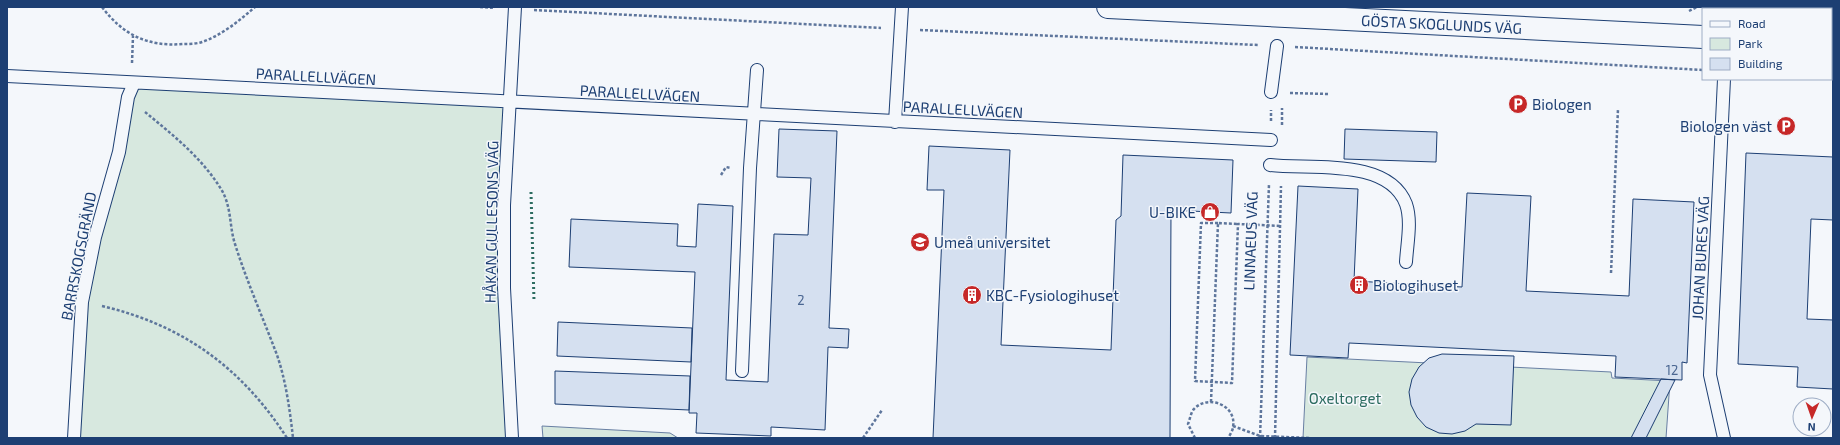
<svg xmlns="http://www.w3.org/2000/svg" width="1840" height="445" font-family="'Exo 2',sans-serif">
  <rect width="100%" height="100%" fill="#f4f7fb"/>
  <path fill="#d7e8df" stroke="#687fa3" d="M134,83L511,102L504,205L512,438H74L82,302Z
    M1307,357L1611,372L1612,378L1670,381L1666,438H1303Z
    M542,426L670,433L678,438H543Z"/>
  <path fill="#d5e0f0" stroke="#1d3f73" d="M779,129L837,131L829,328L849,329L848,348L828,347L825,430L771,427V436L696,433L697,413H689L695,272L569,267L571,219L678,224L677,246L696,247L698,204L733,206L726,380L768,382L774,234L808,235L811,178L777,177Z
    M1345,129L1437,132L1436,162L1344,159Z
    M929,146L1010,150L1001,345L1111,350L1116,220L1121,216L1123,155L1233,160L1231,213L1171,210L1170,438H933L944,190H927Z
    M1746,153L1833,157V220L1811,219L1807,319L1833,320V389L1797,387L1798,367L1738,364Z
    M1298,186L1358,189L1354,281L1462,287L1467,193L1531,196L1526,291L1629,296L1633,199L1694,202L1687,363L1682,362V380L1615,377L1616,356L1349,343L1348,358L1290,355Z
    M558,322L692,328L691,362L557,356Z
    M1442,354L1514,356L1511,425L1476,424L1465,431L1452,434L1439,433L1426,427L1417,417L1411,405L1409,392L1412,379L1419,367L1429,358Z
    M555,371L690,376L689,410L555,404Z
    M1661,379L1675,380L1646,438H1631Z"/>
  <g fill="none" stroke-linecap="round" stroke-linejoin="round">
    <g stroke="#1d3f73" stroke-width="14">
      <path id="service" d="M1722,7V9
        M7,76L1271,140
        M1724,79L1710,375L1724,438
        M1271,92L1277,46
        M895,122L902,7
        M1270,165C1309,170 1388,157 1406,204C1412,221 1407,244 1406,262
        M742,371L750,168L757,70
        M74,438L82,302L95,237L119,152L128,97L134,83
        M512,438L504,288V205L515,7"/>
    </g>
    <g stroke="#1d3f73" stroke-width="24">
      <g id="minor">
        <path id="s1" d="M1108,7L1703,37"/>
        <path d="M1831,44H1833"/>
      </g>
    </g>
    <path stroke="#5e769c" stroke-width="2.5" stroke-dasharray="3 2" stroke-linecap="butt" d="M102,7C123,35 148,47 183,44C189,44 196,44 202,42C222,35 239,21 255,7
      M480,7L495,8
      M1748,7L1785,9
      M534,10L881,28
      M1689,11L1697,7
      M1831,11L1833,12
      M920,30L1258,45
      M1295,47L1703,70
      M132,63L133,36
      M1831,76H1833
      M1290,93L1328,94
      M145,112C173,135 202,158 221,189C232,207 229,226 235,244C247,282 263,318 277,355C286,381 290,411 293,438
      M1271,121V110
      M1282,125V108
      M721,175L726,167L731,168
      M1218,223H1201L1195,381L1232,383L1238,224L1281,226
      M1611,273L1618,109
      M102,306C183,325 242,368 287,438
      M1211,402L1218,223L1238,224
      M1233,426L1260,436L1310,438
      M863,438L882,410
      M1195,438L1188,424C1190,419 1191,412 1194,409C1208,394 1237,405 1233,427C1233,430 1230,435 1228,438
      M1260,438L1269,184
      M1275,438L1281,186"/>
    <use href="#service" stroke="#f4f7fb" stroke-width="12"/>
    <use href="#minor" stroke="#f4f7fb" stroke-width="22"/>
    <path stroke="#2c6c60" stroke-width="3" stroke-dasharray="2 3" stroke-linecap="butt" d="M531,192L534,301"/>
  </g>
  <defs>
    <g id="parking-disc" transform="scale(1)"><circle r="9.5" fill="#c62828" stroke="#f4f7fb"/><path d="M-3.5-5.5H1a3.5 3.5 0 0 1 0 7H-1V5.5H-3.5ZM-1-3.4V-.6H.8a1.4 1.4 0 0 0 0-2.8Z" fill="#fff"/></g>
    <g id="shop-disc" transform="scale(1)"><circle r="9.5" fill="#c62828" stroke="#f4f7fb"/><path d="M-5-2.5h2.3a2.7 3.5 0 0 1 5.4 0H5L5.5 6h-11ZM-1.5-2.5h3a1.5 2.3 0 0 0-3 0Z" fill="#fff"/></g>
    <g id="university-disc" transform="scale(1)"><circle r="9.5" fill="#c62828" stroke="#f4f7fb"/><path d="M0-5L7-2L0 1L-7-2ZM-4 1L0 2.5L4 1V4Q0 6-4 4Z" fill="#fff"/></g>
    <g id="building-disc" transform="scale(1)"><circle r="9.5" fill="#c62828" stroke="#f4f7fb"/><path d="M-4-6H4V6H1V3H-1V6H-4ZM-2.5-4.3h1.7v1.8h-1.7ZM.8-4.3h1.7v1.8H.8ZM-2.5-1h1.7V.8h-1.7ZM.8-1h1.7V.8H.8Z" fill="#fff"/></g>
  </defs>
  <g fill-rule="evenodd">
    <use href="#parking-disc" x="1518" y="104"/>
    <use href="#parking-disc" x="1786" y="126"/>
    <use href="#shop-disc" x="1210" y="212"/>
    <use href="#university-disc" x="920" y="242"/>
    <use href="#building-disc" x="1359" y="285"/>
    <use href="#building-disc" x="972" y="295"/>
  </g>
  <g text-anchor="middle" dominant-baseline="central" stroke-width="3" stroke-linejoin="round" paint-order="stroke">
    <g font-size="13" fill="#4b6792">
      <text x="801" y="300">2</text>
      <text x="1672" y="370">12</text>
    </g>
    <g font-size="15" fill="#1d3f73" stroke="#f4f7fb">
      <text stroke="none"><textPath href="#s1" startOffset="334">GÖSTA SKOGLUNDS VÄG</textPath></text>
      <text transform="translate(316 76) rotate(3)">PARALLELLVÄGEN</text>
      <text transform="translate(640 93) rotate(3)">PARALLELLVÄGEN</text>
      <text transform="translate(963 109) rotate(3)">PARALLELLVÄGEN</text>
      <text transform="translate(491 222) rotate(-89)">HÅKAN GULLESONS VÄG</text>
      <text transform="translate(1250 241) rotate(-88)">LINNAEUS VÄG</text>
      <text transform="translate(78 256) rotate(-79)">BARRSKOGSGRÄND</text>
      <text transform="translate(1700 258) rotate(-87)">JOHAN BURES VÄG</text>
    </g>
    <g font-size="15" fill="#1d3f73" stroke="#f4f7fb" text-anchor="start">
      <text x="1532" y="104">Biologen</text>
      <text x="1772" y="126" text-anchor="end">Biologen väst</text>
      <text x="1196" y="212" text-anchor="end">U-BIKE</text>
      <text x="934" y="242">Umeå universitet</text>
      <text x="1373" y="285">Biologihuset</text>
      <text x="986" y="295">KBC-Fysiologihuset</text>
    </g>
    <g font-size="15" fill="#2c6c60" stroke="#f4f7fb">
      <text x="1345" y="398">Oxeltorget</text>
    </g>
  </g>
  <rect width="1840" height="445" fill="none" stroke="#1d3f73" stroke-width="16"/>
  <rect x="1702" y="8" width="130" height="72" fill="#f4f7fb" stroke="#9eadc5"/>
  <rect x="1710" y="21" width="20" height="6" fill="#f4f7fb" stroke="#9eadc5"/>
  <text x="1738" y="28" font-size="12" fill="#1d3f73">Road</text>
  <rect x="1710" y="38" width="20" height="12" fill="#d7e8df" stroke="#9eadc5"/>
  <text x="1738" y="48" font-size="12" fill="#1d3f73">Park</text>
  <rect x="1710" y="58" width="20" height="12" fill="#d5e0f0" stroke="#9eadc5"/>
  <text x="1738" y="68" font-size="12" fill="#1d3f73">Building</text>
  <g transform="translate(1812 417) rotate(182)"><circle r="19" fill="#f4f7fb" stroke="#9eadc5"/>
  <path d="M0-3L7 15L0 10L-7 15Z" fill="#c62828"/>
  <text y="-6" font-size="11" font-weight="bold" text-anchor="middle" fill="#1d3f73">N</text>
  </g>
</svg>
